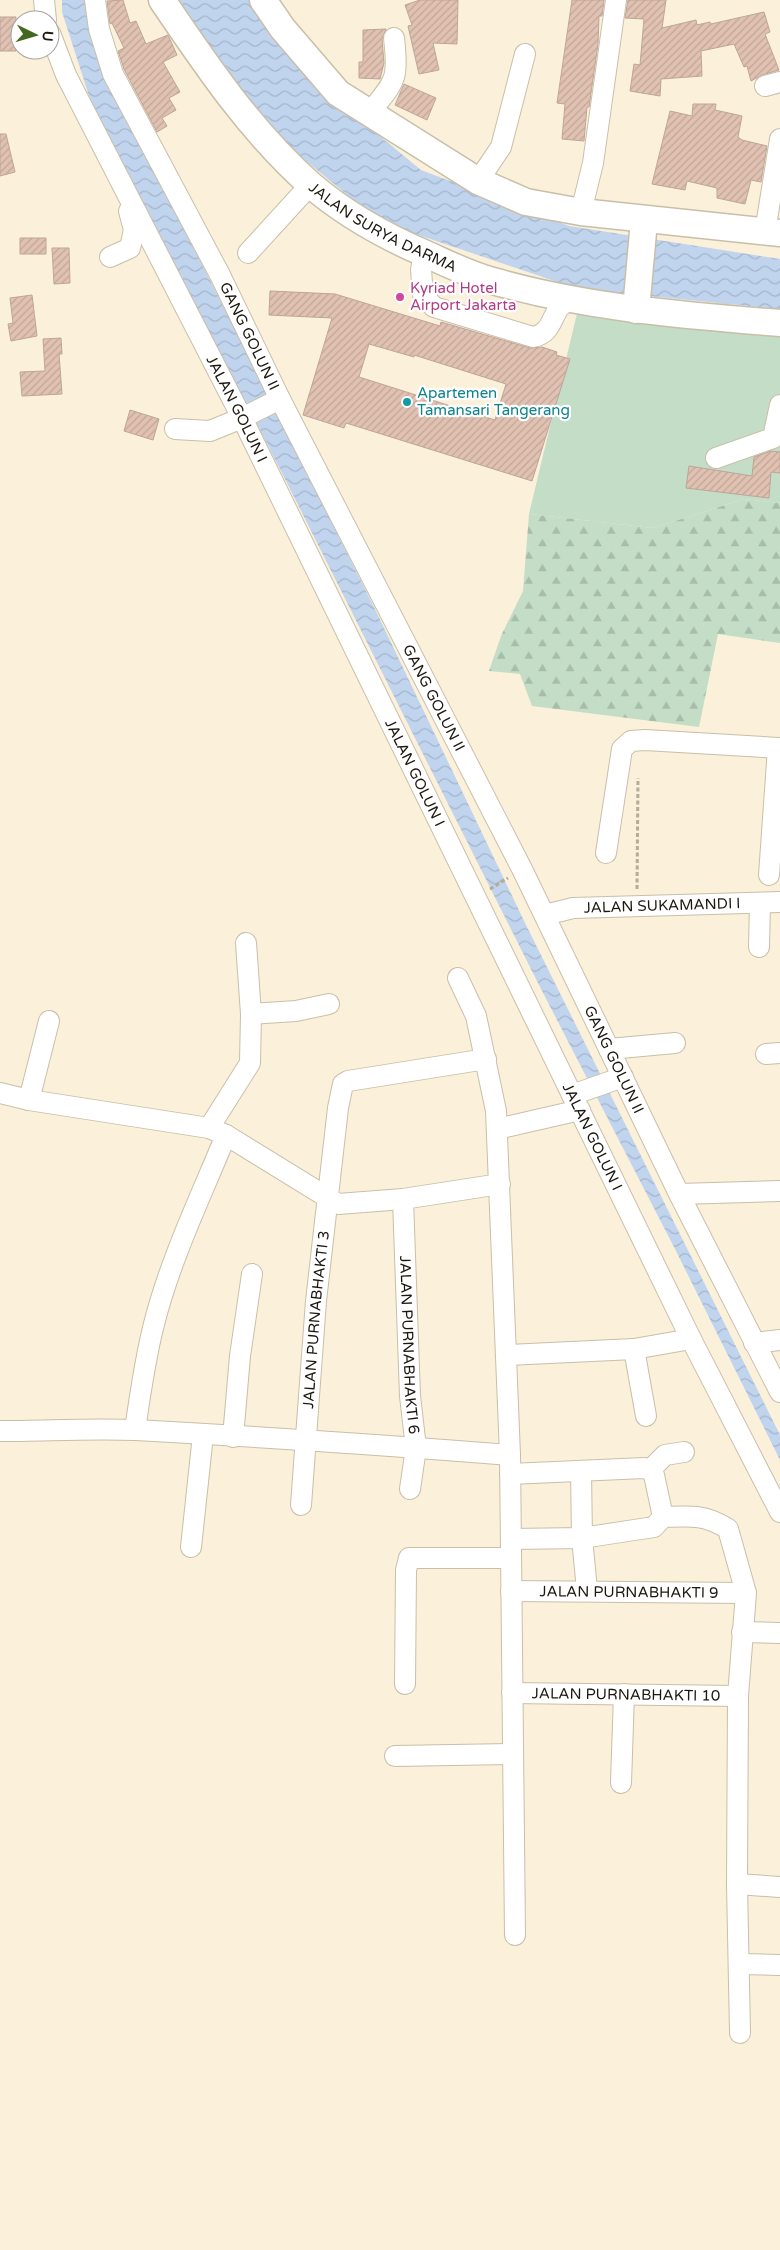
<svg xmlns="http://www.w3.org/2000/svg" width="780" height="2250" font-family="'Varela Round',sans-serif">
  <defs>
    <pattern id="forest-firs" width="22" height="20" patternUnits="userSpaceOnUse" patternTransform="scale(1.25)"><rect width="22" height="20" fill="#c3ddc6"/><path d="M5 1l3.5 6h-7zM16 11l3.5 6h-7z" fill="#a7bda9"/></pattern>
    <pattern id="water-waves" width="16" height="10" patternUnits="userSpaceOnUse" patternTransform="scale(1.25)"><rect width="16" height="10" fill="#c0d4ee"/><path d="M0 5q4-4 8 0t8 0" fill="none" stroke="#a4b5cb"/></pattern>
    <pattern id="building-hatch" width="6" height="6" patternUnits="userSpaceOnUse" patternTransform="scale(1.25)"><rect width="6" height="6" fill="#e1c2b2"/><path d="M-1 1l2-2M0 6l6-6M5 7l2-2" fill="none" stroke="#c0a698"/></pattern>
  </defs>
  <rect width="100%" height="100%" fill="#fbf0d9"/>
  <path fill="#c3ddc6" d="M580,301L780,318V503L744,499L653,528L529,514Z"/>
  <path fill="url(#forest-firs)" d="M744,499L780,503V643L718,634L699,727L532,706L520,674L489,671L501,636L523,591L529,514L653,528Z"/>
  <path fill="url(#water-waves)" d="M62,0H84L100,61L374,607L526,925L780,1435V1460L675,1249L540,987L286,481L90,99L62,12Z
    M179,0H250L308,77L421,170L569,226L780,259V309L578,289L380,222L252,116Z"/>
  <path fill="url(#building-hatch)" stroke="#bda599" fill-rule="evenodd" d="M123,0L130,23L136,21L146,44L168,35L177,55L163,62L180,92L169,98L176,110L162,118L167,126L157,132L124,69L118,51L124,48L112,23L110,24L107,1Z
    M420,0H458L457,44L433,43L439,70L419,74L408,26L412,25L405,5Z
    M572,0H604L602,16H599L598,44L589,107H587L584,141L562,139L565,104L557,103Z
    M628,0H666L662,28L696,20L697,25L710,22L711,24L764,12L770,32L765,34L779,70L762,75L751,81L747,66L744,67L734,44L701,51L702,76L661,79L660,96L630,91L634,64L640,65L644,19L625,18Z
    M0,17H16V51H0Z
    M386,29L382,39L384,63L380,79L359,78V62H363V30Z
    M404,84L436,98L427,120L395,105Z
    M693,104H716L715,110L742,116L738,137L742,140L767,146L761,182L751,180L745,204L717,198V188L687,181L685,190L652,184L670,111L692,116Z
    M0,134H6L15,172L0,176Z
    M20,238H46V254H20Z
    M52,248H69L70,283L54,284Z
    M270,291L335,294L440,326L441,322L530,348L542,347L557,352L556,355L570,359L532,481L346,423L344,428L303,415L332,318L269,315ZM369,344L414,357V355L506,384L495,420L359,377Z
    M32,295L37,336L11,341L8,324L13,323L10,298Z
    M61,338L62,354H59L62,394L22,396L20,372L45,371L43,339Z
    M130,410L159,419L153,440L124,431Z
    M771,451L780,452V473L771,472L769,498L686,488L689,466L752,476L754,457Z"/>
  <g fill="none" stroke-linecap="round" stroke-linejoin="round">
    <g stroke="#c9bfa9" stroke-width="22">
      <g id="minor">
        <path d="M44,0L46,20"/>
        <path id="s1" d="M95,0L99,29L113,74L220,275L280,399L522,869L679,1194L780,1392"/>
        <path id="s2" d="M50,33L66,75L242,418L691,1339L780,1512"/>
        <path d="M765,86L780,82"/>
        <path d="M369,114C395,80 399,82 394,38"/>
        <path d="M478,181L501,147L525,54"/>
        <path d="M581,212L593,163L616,0"/>
        <path d="M765,232L780,139"/>
        <path d="M248,253L311,184"/>
        <path d="M424,253L421,270L423,295L434,307L533,337C549,334 550,323 557,311C559,306 565,303 569,299"/>
        <path d="M110,257L130,248L134,230L129,211"/>
        <path d="M175,429L210,431L242,418L280,399"/>
        <path d="M716,458L773,438L780,405"/>
        <path d="M606,853L622,749L631,741L645,740L780,748"/>
        <path d="M769,875L778,748"/>
        <path id="s3" d="M545,915L573,908L780,902"/>
        <path d="M759,947L760,903"/>
        <path d="M458,978L476,1016L496,1111L510,1455L515,1935"/>
        <path d="M251,1014L296,1011L329,1004"/>
        <path d="M609,1049L675,1043"/>
        <path d="M766,1054L780,1053"/>
        <path d="M0,1093L29,1100L209,1128L226,1135L338,1204L403,1199L500,1184"/>
        <path d="M572,1095L623,1077"/>
        <path d="M29,1100L49,1021"/>
        <path d="M209,1128L250,1063L251,1014L246,943"/>
        <path d="M497,1129L580,1110"/>
        <path d="M679,1194L780,1191"/>
        <path id="s4" d="M403,1199L410,1396L416,1448L410,1489"/>
        <path d="M754,1343L780,1340"/>
        <path d="M634,1349L646,1416"/>
        <path d="M506,1355L634,1349L691,1339"/>
        <path d="M135,1430C140,1395 145,1359 154,1324C170,1260 201,1196 226,1135"/>
        <path d="M0,1431C45,1431 91,1428 136,1430C261,1437 385,1445 510,1455"/>
        <path d="M233,1437L240,1356L252,1274"/>
        <path d="M650,1470L665,1455L684,1452"/>
        <path d="M581,1471L582,1538L587,1590"/>
        <path d="M510,1474L644,1468L650,1470L654,1475L663,1517"/>
        <path id="s5" d="M301,1505L316,1301L338,1108L343,1084L348,1081L486,1059"/>
        <path d="M511,1539L582,1538L654,1527L663,1517C690,1516 705,1514 728,1529L746,1593L738,1696L737,1884L740,2033"/>
        <path d="M191,1547L203,1435"/>
        <path id="s6" d="M511,1591L746,1593"/>
        <path d="M742,1632L780,1633"/>
        <path d="M405,1684L406,1570L409,1558H511"/>
        <path id="s7" d="M512,1693L738,1696"/>
        <path d="M395,1756L513,1754"/>
        <path d="M621,1783L624,1694"/>
        <path d="M737,1884L780,1887"/>
        <path d="M740,1964L780,1965"/>
      </g>
    </g>
    <g stroke="#c9bfa9" stroke-width="29">
      <g id="major">
        <path id="s8" d="M162,0C206,65 251,132 311,185C346,215 384,236 426,254C448,264 470,275 493,281C587,308 683,315 780,323"/>
        <path d="M263,0L283,29L338,93L478,181L526,202L581,212L780,233"/>
        <path d="M636,310L643,232"/>
      </g>
    </g>
    <path stroke="#b4ab99" stroke-width="3" stroke-dasharray="4 2.5" stroke-linecap="butt" d="M490,889L508,878
      M637,889L638,778"/>
    <use href="#minor" stroke="#fff" stroke-width="20"/>
    <use href="#major" stroke="#fff" stroke-width="26"/>
  </g>
  <circle fill="#d1479c" stroke="#fff" stroke-width="2" cx="400" cy="297" r="5"/>
  <circle fill="#0f9aa8" stroke="#fff" stroke-width="2" cx="407" cy="402" r="5"/>
  <g text-anchor="middle" dominant-baseline="central" stroke-width="4.5" stroke-linejoin="round" paint-order="stroke">
    <g font-size="15" fill="#1c1810" stroke="#fff">
      <text stroke="none"><textPath href="#s8" startOffset="322">JALAN SURYA DARMA</textPath></text>
      <text stroke="none"><textPath href="#s1" startOffset="372">GANG GOLUN II</textPath></text>
      <text stroke="none"><textPath href="#s2" startOffset="420">JALAN GOLUN I</textPath></text>
      <text stroke="none"><textPath href="#s1" startOffset="778">GANG GOLUN II</textPath></text>
      <text stroke="none"><textPath href="#s2" startOffset="825">JALAN GOLUN I</textPath></text>
      <text stroke="none"><textPath href="#s3" startOffset="118">JALAN SUKAMANDI I</textPath></text>
      <text stroke="none"><textPath href="#s1" startOffset="1182">GANG GOLUN II</textPath></text>
      <text stroke="none"><textPath href="#s2" startOffset="1230">JALAN GOLUN I</textPath></text>
      <text stroke="none"><textPath href="#s5" startOffset="186">JALAN PURNABHAKTI 3</textPath></text>
      <text stroke="none"><textPath href="#s4" startOffset="146">JALAN PURNABHAKTI 6</textPath></text>
      <text stroke="none"><textPath href="#s6" startOffset="118">JALAN PURNABHAKTI 9</textPath></text>
      <text stroke="none"><textPath href="#s7" startOffset="114">JALAN PURNABHAKTI 10</textPath></text>
    </g>
    <g font-size="15" fill="#b23c85" stroke="#fff" text-anchor="start">
      <text x="410" y="288">Kyriad Hotel<tspan x="410" dy="17">Airport Jakarta</tspan></text>
    </g>
    <g font-size="15" fill="#0d838f" stroke="#fff" text-anchor="start">
      <text x="417" y="393">Apartemen<tspan x="417" dy="17">Tamansari Tangerang</tspan></text>
    </g>
  </g>
  <g transform="translate(35 35) rotate(95)"><circle r="24" fill="#ffffff" stroke="#a4a39f"/>
  <path d="M0-4L9 19L0 12L-9 19Z" fill="#456820"/>
  <text y="-8" font-size="14" font-weight="bold" text-anchor="middle" fill="#1c1810">U</text>
  </g>
</svg>
